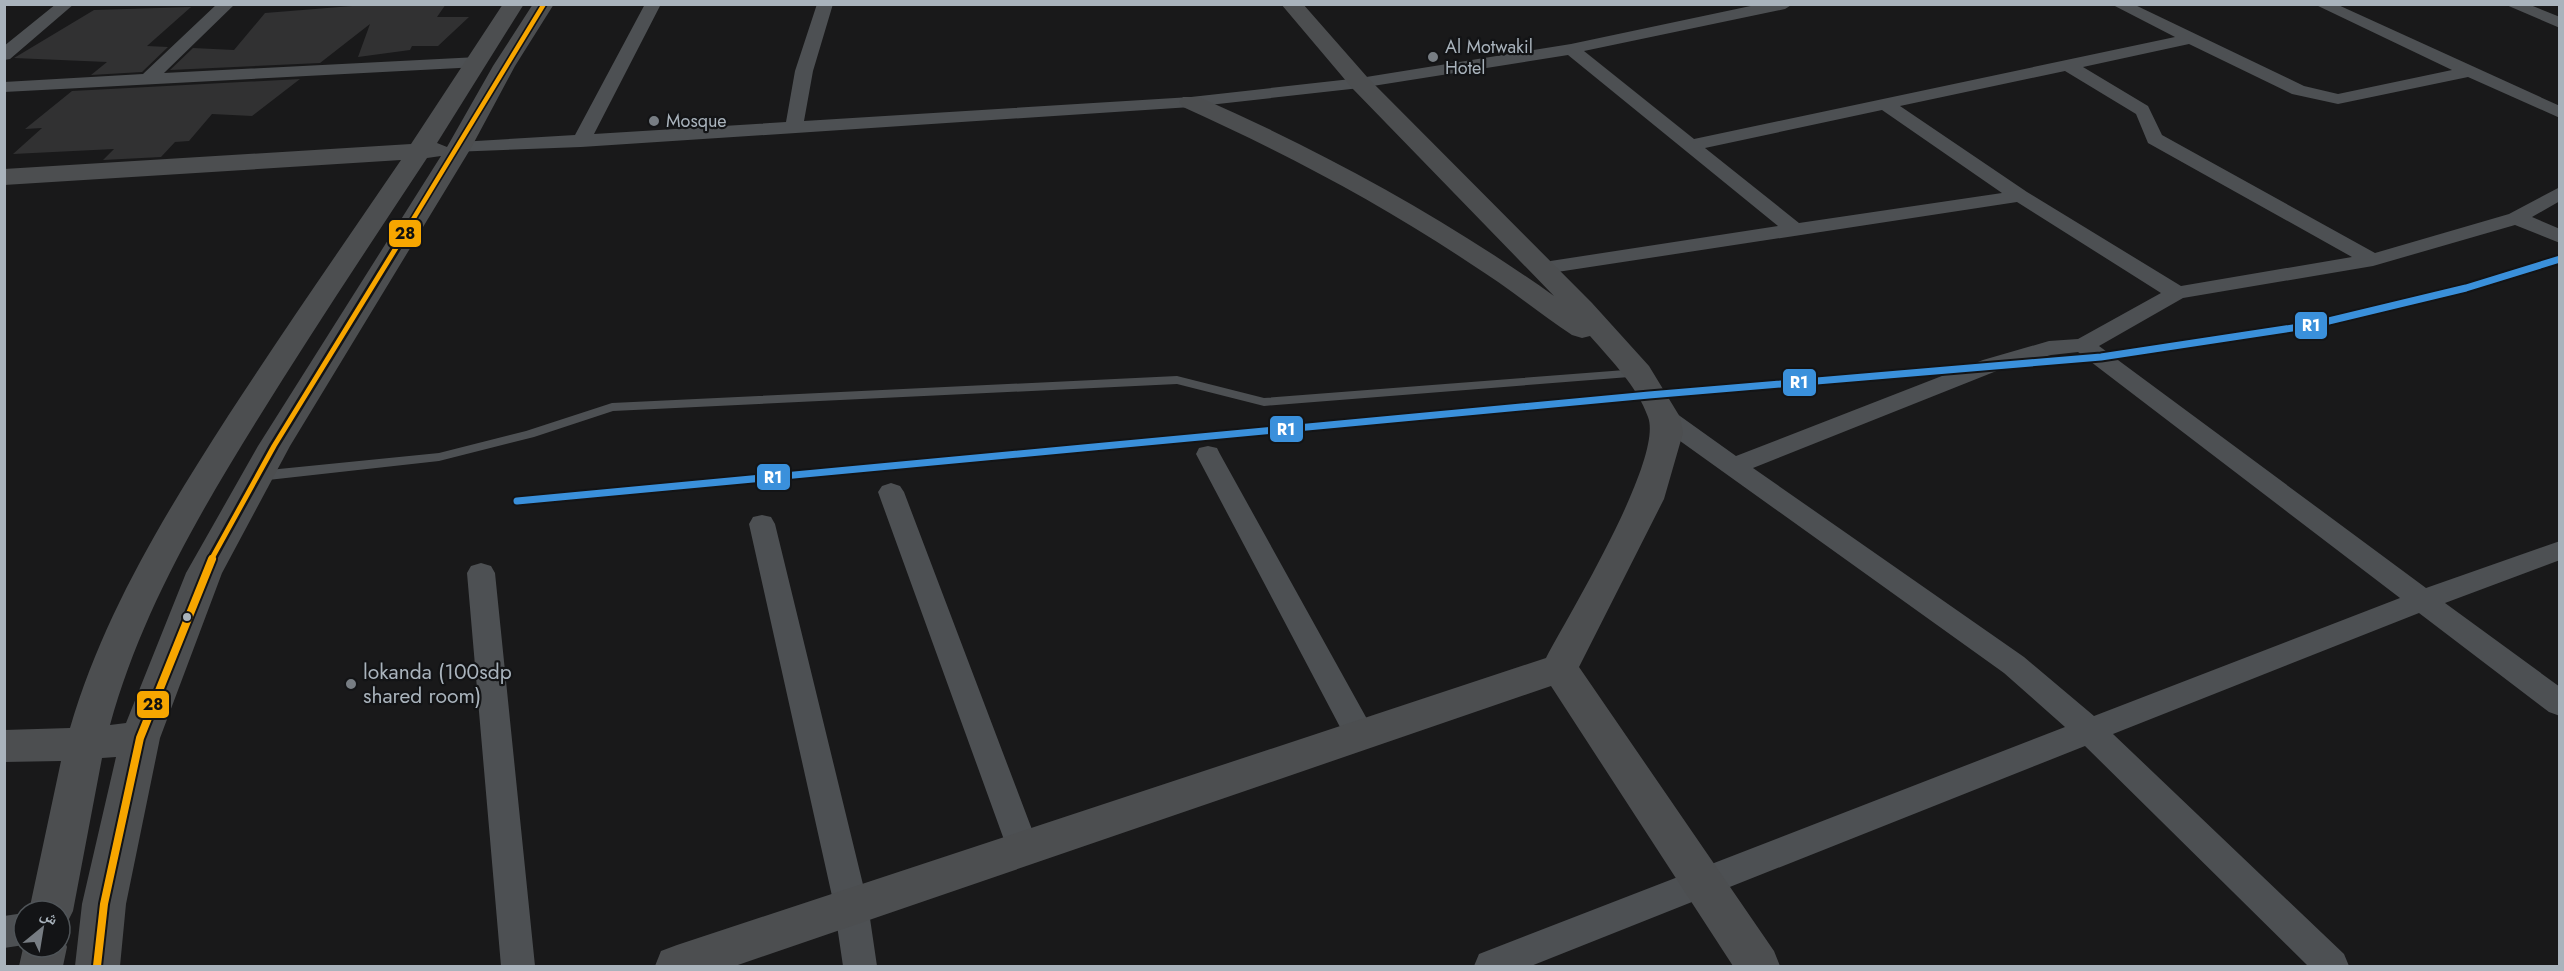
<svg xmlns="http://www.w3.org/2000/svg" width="2564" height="971" font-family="Jost,'Noto Naskh Arabic',sans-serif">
  <rect width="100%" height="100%" fill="#19191a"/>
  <path fill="#313132" d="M377,4H446L437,17H469L438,46H412L410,50L358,57L370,24L320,63L170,70L193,48L234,50L265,13Z
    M191,7L147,46L168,47L142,72L91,75L107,62L14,58L94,10Z
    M300,79L252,116L212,114L189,141L175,142L161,157L103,160L114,149L13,154L42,128L25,129L72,91Z"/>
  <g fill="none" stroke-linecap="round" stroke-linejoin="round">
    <path fill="#4d5053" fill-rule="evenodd" d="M1638,369L1642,370L1644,373L1642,376L1264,406L1177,384L613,411L534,437L439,461L259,481L252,476L259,471L439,453L526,431L612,403L1177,376L1264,398Z"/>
    <path fill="#4d5053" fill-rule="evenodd" d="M56,4H74L10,59L4,60V46Z
      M217,4H235L164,73L478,57L487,62L478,67L4,92V82L143,74Z
      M645,4H661L594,134L786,122L795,71L817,4H833L813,71L804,121L1191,97L1360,78L1571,44L1760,4H1793L1785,9L1584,51L1694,139L2175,37L2111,4H2133L2304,86L2338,94L2452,70L2314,4H2336L2560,106V118L2468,77L2338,104L2292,94L2189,44L2083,67L2148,106L2162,135L2375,253L2509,214L2560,187V201L2532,217L2560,229V243L2515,225L2373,266L2183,298L2099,346L2426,588L2560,541V560L2445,603L2560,687V716L2549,712L2419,613L2113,734L2344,954L2349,966H2308L2085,746L1531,966H1474L1479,954L2065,727L2004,673L1655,423L1652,417L1655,411L1664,409L1673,411L1736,456L1983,360L2049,341L2078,339L2161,293L2017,202L1544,274L1536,273L1533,268L1536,263L1544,262L1778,226L1568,55L1360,88L1191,107L581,147L452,152L450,148L459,142L575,135ZM2065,71L2136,114L2148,143L2352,257L2181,286L2027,192L1900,106ZM1882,110L2002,193L1799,223L1705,148ZM2078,352L2400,598L2094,716L2024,657L1753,468L1999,370L2051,355Z
      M2504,4H2528L2560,17V28Z
      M1208,446L1217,448L1220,454L1372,728L1376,737L1372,746L1361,749L1350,746L1196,454L1199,448Z
      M891,483L900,486L904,492L1039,848L1035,858L1023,862L1011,858L1007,848L878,492L882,486Z
      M762,515L771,517L775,524L868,905L877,966H843L834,905L749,524L753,517Z
      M481,563L491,566L495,573L535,966H501L467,573L471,566Z
      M24,913V945L4,948V916Z"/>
    <path fill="#4c4e50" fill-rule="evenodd" d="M503,4H524L437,143L447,147L493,66L533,4H554L515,66L471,148L290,446L222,573L160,738L126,904L120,966H75L82,904L116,757L102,758L73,911L66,925L60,927V911H29L61,761L4,762V730L70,728C103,615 165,514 228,416C284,330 343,245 401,160L4,185V169L411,144ZM441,156L258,446L186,573L126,723L110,725C140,616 197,517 256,422C311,333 369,246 427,158Z
      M1281,4H1303L1368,78L1592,303L1649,366L1680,417L1683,433L1664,499L1579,667L1774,951L1780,966H1733L1551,686L735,966H655L661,951L677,945L1546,658C1569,614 1664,459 1648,417C1637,386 1611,360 1590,336L1582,338L1572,335C1538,312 1506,286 1471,264C1380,203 1283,152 1183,107L1179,102L1183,97H1199C1324,152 1443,217 1554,296L1352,88Z
      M61,932L67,947L63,966H19L24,944V947H60Z"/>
    <g stroke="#131416" stroke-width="8">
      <path id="bus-1-far2" d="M398,244L544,4"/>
    </g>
    <g stroke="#131416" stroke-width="10">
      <path id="bus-1-far1" d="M211,560L274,446L399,243"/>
    </g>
    <g stroke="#131416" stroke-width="12">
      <path id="bus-1" d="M97,966L104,904L140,738L212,559"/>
    </g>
    <use href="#bus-1-far2" stroke="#f7a600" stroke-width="4.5"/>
    <use href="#bus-1-far1" stroke="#f7a600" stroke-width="5"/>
    <use href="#bus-1" stroke="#f7a600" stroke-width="8"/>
    <g stroke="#131416" stroke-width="11">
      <path id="rail-1" d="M517,501L1649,395L2101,357L2312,325L2466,288L2560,259"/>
    </g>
    <use href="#rail-1" stroke="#3a90db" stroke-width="7"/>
  </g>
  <g fill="#777d83" stroke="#131416" stroke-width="2">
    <circle cx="1433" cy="57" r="6"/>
    <circle cx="654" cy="121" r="6"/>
    <circle cx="351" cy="684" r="6"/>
  </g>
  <circle fill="#a9b3bc" stroke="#131416" stroke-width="2" cx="187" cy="617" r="5"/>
  <g text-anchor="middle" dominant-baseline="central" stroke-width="4.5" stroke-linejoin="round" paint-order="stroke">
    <g font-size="18" fill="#a9b3bc" stroke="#131416" text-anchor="start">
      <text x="1445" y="47">Al Motwakil<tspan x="1445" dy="21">Hotel</tspan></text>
      <text x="666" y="121">Mosque</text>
    </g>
    <g font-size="21" fill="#a9b3bc" stroke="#131416" text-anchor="start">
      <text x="363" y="672">lokanda (100sdp<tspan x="363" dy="24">shared room)</tspan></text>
    </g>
  </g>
  <g stroke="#131416" stroke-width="2">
    <rect x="388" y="219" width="34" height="29" rx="6" fill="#f7a600"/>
    <rect x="2294" y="311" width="34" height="29" rx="6" fill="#3a90db"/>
    <rect x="1782" y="368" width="35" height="29" rx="6" fill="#3a90db"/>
    <rect x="1269" y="415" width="35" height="28" rx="6" fill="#3a90db"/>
    <rect x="756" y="463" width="35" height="28" rx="6" fill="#3a90db"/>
    <rect x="136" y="690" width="34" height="29" rx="6" fill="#f7a600"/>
  </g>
  <g font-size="16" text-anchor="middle" font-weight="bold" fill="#fff">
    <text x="2311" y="331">R1</text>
    <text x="1799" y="388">R1</text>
    <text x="1286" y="435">R1</text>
    <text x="773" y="483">R1</text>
  </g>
  <g font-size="16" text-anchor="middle" font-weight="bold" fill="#111">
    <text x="405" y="239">28</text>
    <text x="153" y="710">28</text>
  </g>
  <rect width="2564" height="971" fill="none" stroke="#a9b3bc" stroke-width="12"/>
  <g transform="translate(42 929) rotate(30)"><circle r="28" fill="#131416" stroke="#4f5458" stroke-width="1.5"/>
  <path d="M0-4.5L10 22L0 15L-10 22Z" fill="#777d83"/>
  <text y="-9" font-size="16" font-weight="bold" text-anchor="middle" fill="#a9b3bc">ش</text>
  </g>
</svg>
